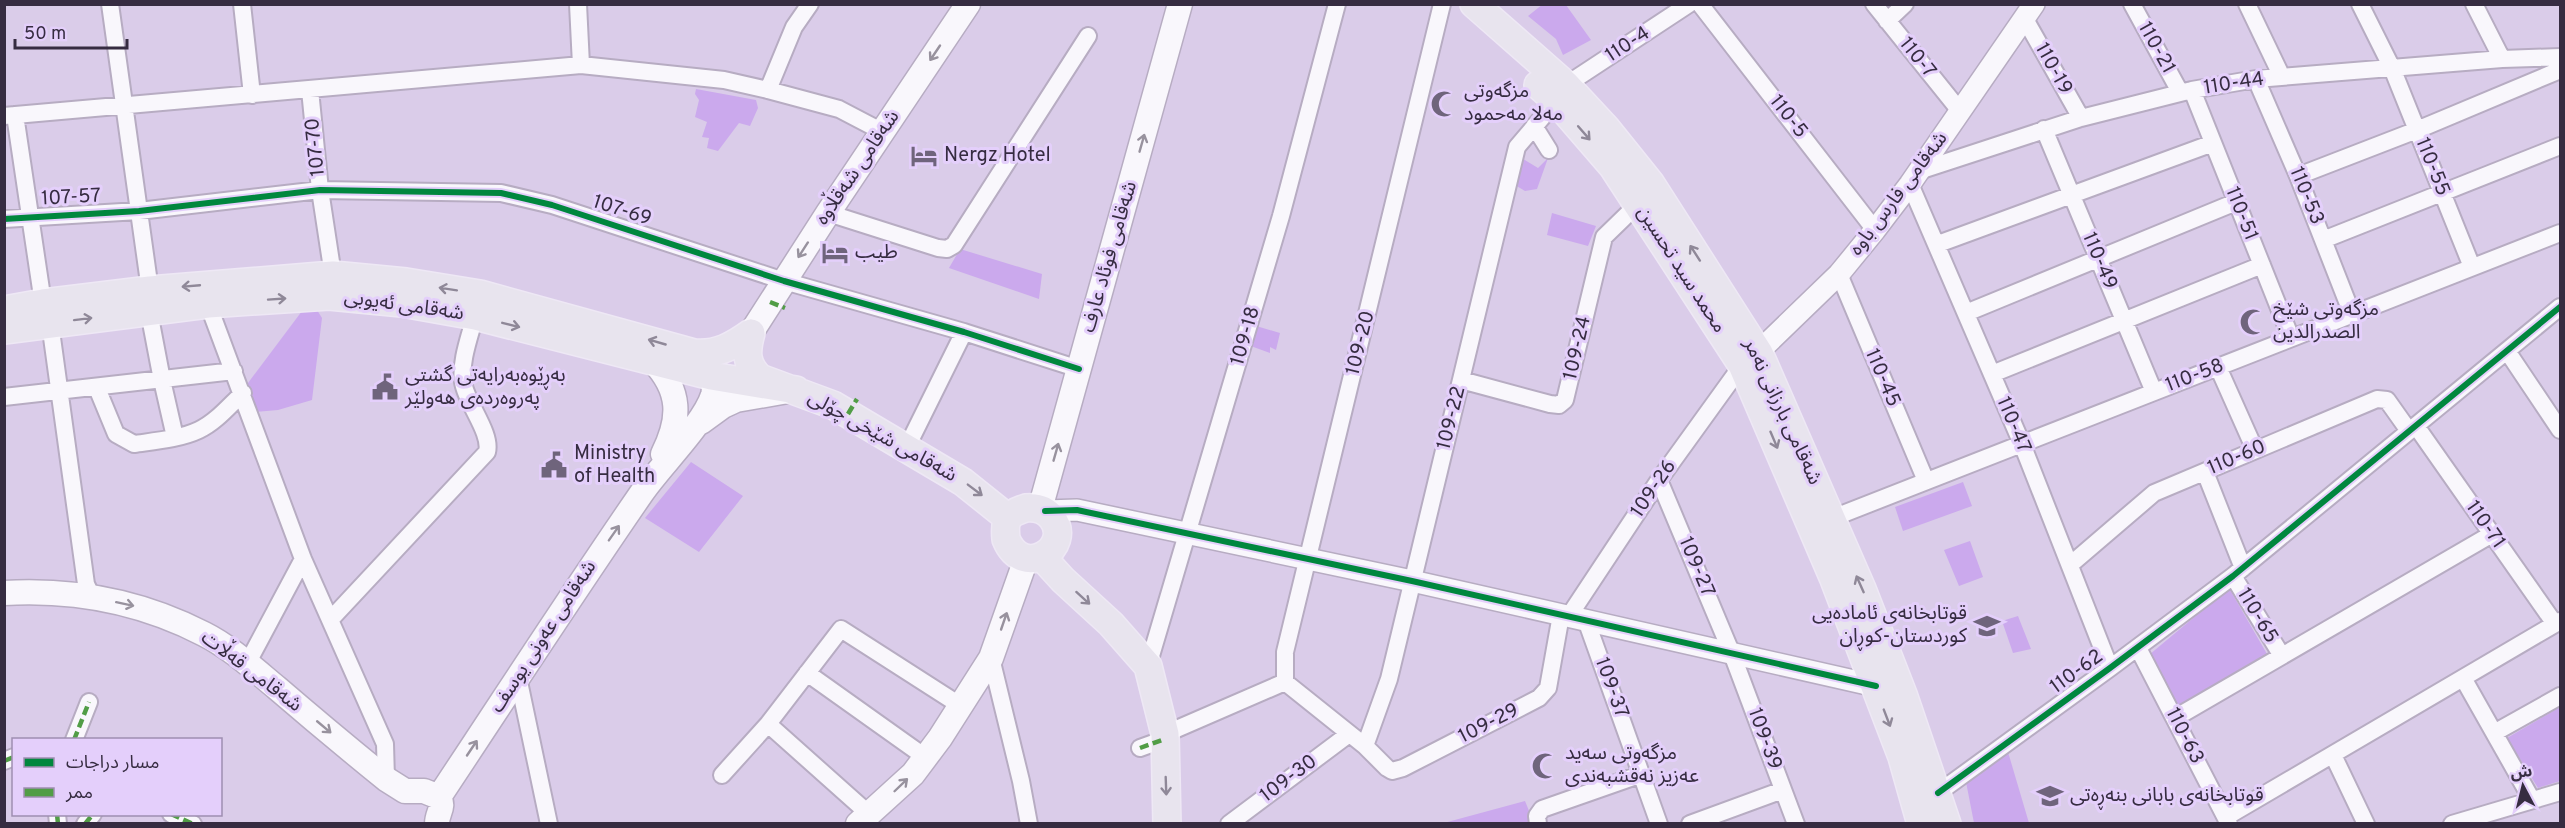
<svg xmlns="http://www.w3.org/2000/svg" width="2565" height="828" font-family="Overpass,'Noto Sans Arabic',sans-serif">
  <rect width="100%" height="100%" fill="#dacce9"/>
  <path fill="#cba9ed" d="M1543,4L1566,5L1591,40L1563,55L1556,39L1528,16Z
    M696,89L756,100L758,108L750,126L739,123L718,151L707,148L709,138L702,137L707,122L695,117L699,100L695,94Z
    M1520,157L1538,168L1548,158L1537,189L1525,191L1515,185Z
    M1552,213L1596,226L1588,246L1547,235Z
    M960,249L1042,274L1039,299L949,268Z
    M317,310L322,318L312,400L278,410L255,412L245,387L302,311Z
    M1253,325L1280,333L1276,350L1270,347V353L1248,345Z
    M691,462L743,496L699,552L645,518Z
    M1963,482L1972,506L1903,531L1895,507Z
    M1970,541L1983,577L1959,586L1944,550Z
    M2229,588L2267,654L2180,708L2149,655Z
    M2018,616L2031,649L2013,653L2002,621Z
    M2560,707V781L2538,788L2507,738Z
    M2008,752L2029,823H1974L1966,782Z
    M1525,801L1534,823L1440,824Z"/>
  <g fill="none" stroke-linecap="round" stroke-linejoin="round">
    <g stroke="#b7acc2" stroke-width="20">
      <path id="minor" d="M110,4L150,290
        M242,4L252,95
        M578,4L581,65
        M1700,4L1875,230
        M1874,4L1960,111
        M2132,4L2180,92
        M2247,4L2282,77
        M2360,4L2392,68L2472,267
        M2474,4L2502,59
        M2025,19L2081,118
        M1887,21L1905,4
        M2256,79L2298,176L2352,314
        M1566,85L1689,4
        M310,90L320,190L333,275
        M768,90L794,27L810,4
        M2192,90L2291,338
        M15,115L43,303L50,323L86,584L92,597
        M4,116L581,65L724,80L768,90L839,109L883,132
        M1534,126L1549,150
        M2044,129L2154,392
        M1919,171L2081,118L2192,90L2256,79L2502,59L2560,57
        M2298,176L2417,130L2560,70
        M1910,184L2022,444L2110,668
        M828,213L938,248L947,249L954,245L1088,36
        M4,219L139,211L320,190L501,193L552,205L784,281L964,332L1079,369
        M2323,240L2560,146
        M1938,244L2213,143
        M1839,274L1926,481
        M208,304L303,559L385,744L386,779
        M149,312L162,380L175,437
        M1966,313L2236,202
        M2507,351L2560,430
        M2218,367L2255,450
        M1992,374L2262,265
        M1461,380L1550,404L1559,405L1565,400L1604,237L1639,203
        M97,388L116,434L134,444C155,441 180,439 199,430C216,422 229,406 243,393
        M4,397L234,371
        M2416,426L2555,624
        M907,447L964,332
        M2205,472L2243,568
        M1659,480L1732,654L1796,824
        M1830,519L2560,233
        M2070,565L2154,493L2377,399L2387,400L2409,431
        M2233,576L2282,656
        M1569,616L1659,480L1742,365
        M331,619L487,452C492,433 466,403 463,382C460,361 470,336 475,316
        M1586,620L1659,824
        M2138,648L2229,824
        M991,658L1021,781L1029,824
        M247,664L303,559
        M1148,666L1281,216L1337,4
        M807,673L925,757
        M518,677L549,824
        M2463,678L2532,800
        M1285,682V652L1442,4
        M2175,718L2492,534
        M768,724L869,814
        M2494,733L2560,696
        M1165,734L1285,682L1365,746L1387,768L1392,771L1403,768L1539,698L1548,688L1561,615
        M74,740L89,702
        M1365,746L1389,679L1517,147L1556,101
        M1140,748L1165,739
        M2333,755L2366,824
        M4,761L14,757
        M722,775L768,724L841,629L961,706
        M1938,793L2110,668L2233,576L2560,307
        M57,814L58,824
        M171,814L193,824
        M2226,817L2560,621
        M85,824L93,814
        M1229,824L1349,734
        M1538,824L1537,816L1542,809L1642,774
        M1690,824L1783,790
        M2452,824L2560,792"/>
    </g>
    <g stroke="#b7acc2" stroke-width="24">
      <path id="tertiary" d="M1749,361L1839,274L1875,230L1910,184L2034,4
        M1045,511L1077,510L1412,581L1876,686"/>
    </g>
    <g stroke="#b7acc2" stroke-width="27">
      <path id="secondary" d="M751,333L828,213L968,4
        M653,361C681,391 681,418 663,454
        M701,422L723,406L736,400L788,391
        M1040,509L1180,4
        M4,593C73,589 142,602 204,634C230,647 254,669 277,688C313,719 349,749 386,779L405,791H424L439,797C445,808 437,812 437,824
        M439,797C506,696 572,594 641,494C659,467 704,424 713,395C716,384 710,370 704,361
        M858,824L913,774L940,738L991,658L1026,559"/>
    </g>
    <g stroke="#eee8f5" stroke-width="30">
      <path id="primary" d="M1474,4L1566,85L1606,128L1651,184L1759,353L1862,589L1904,697L1947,824
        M1538,85L1556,101L1613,167L1742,365L1833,577L1902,757L1921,824
        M4,310L43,303L150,290L333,275L406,282L480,294L694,353C717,355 733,346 751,333
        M4,330L208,304L329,296L402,303L475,316L711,376L796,390
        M751,333C746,351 745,364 760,378L833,405L963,482L1008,518
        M1026,508C1036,507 1045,509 1052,518C1074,547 1023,581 1006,539C1004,519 1007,514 1026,508Z
        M1042,557L1063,580L1111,624L1148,666L1165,734L1167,824"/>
    </g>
    <use href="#minor" stroke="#f9f7fc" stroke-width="16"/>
    <use href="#tertiary" stroke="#f9f7fc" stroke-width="21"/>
    <use href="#secondary" stroke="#f9f7fc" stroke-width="24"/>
    <use href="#primary" stroke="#e8e4ee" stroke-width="27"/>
    <path stroke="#519d46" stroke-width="4.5" stroke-dasharray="9 4.5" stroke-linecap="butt" d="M770,302L785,308
      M848,414L857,399
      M74,740L89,702
      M1140,748L1165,739
      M4,761L14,757
      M57,814L58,824
      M171,814L193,824
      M85,824L93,814"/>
    <g stroke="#e4cffb" stroke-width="10">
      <path id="cycleway" d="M4,219L139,211L320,190L501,193L552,205L784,281L964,332L1079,369
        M1045,511L1077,510L1412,581L1876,686
        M1938,793L2110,668L2233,576L2560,307"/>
    </g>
    <use href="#cycleway" stroke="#00873e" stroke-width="6"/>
  </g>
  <defs><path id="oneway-shaft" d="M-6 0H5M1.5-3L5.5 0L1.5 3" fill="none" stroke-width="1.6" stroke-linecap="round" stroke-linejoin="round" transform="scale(1.5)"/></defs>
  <g stroke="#98929e">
    <use href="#oneway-shaft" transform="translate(935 53) rotate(124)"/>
    <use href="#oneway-shaft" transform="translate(1142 143) rotate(-74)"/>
    <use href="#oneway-shaft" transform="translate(803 250) rotate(123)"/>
    <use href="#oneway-shaft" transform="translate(1056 452) rotate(-74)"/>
    <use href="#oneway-shaft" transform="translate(614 533) rotate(-55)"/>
    <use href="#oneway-shaft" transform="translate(125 604) rotate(12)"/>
    <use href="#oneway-shaft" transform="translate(1004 621) rotate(-71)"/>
    <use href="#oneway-shaft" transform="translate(324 727) rotate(40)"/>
    <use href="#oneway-shaft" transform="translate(472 748) rotate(-56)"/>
    <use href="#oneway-shaft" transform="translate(901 785) rotate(-44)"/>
  </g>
  <g stroke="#8f8898">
    <use href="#oneway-shaft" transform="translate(1584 133) rotate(49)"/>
    <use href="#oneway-shaft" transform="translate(1695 253) rotate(-123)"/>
    <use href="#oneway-shaft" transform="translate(191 286) rotate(175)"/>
    <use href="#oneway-shaft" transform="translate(448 289) rotate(-171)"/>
    <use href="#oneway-shaft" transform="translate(277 299) rotate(-4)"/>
    <use href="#oneway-shaft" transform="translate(83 319) rotate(-7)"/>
    <use href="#oneway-shaft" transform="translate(511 325) rotate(14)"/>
    <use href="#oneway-shaft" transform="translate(657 342) rotate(-164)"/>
    <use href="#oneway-shaft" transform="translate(1774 440) rotate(67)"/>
    <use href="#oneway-shaft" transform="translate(975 490) rotate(37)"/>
    <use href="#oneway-shaft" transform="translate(1860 584) rotate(-114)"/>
    <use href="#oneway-shaft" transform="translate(1083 598) rotate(42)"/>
    <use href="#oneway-shaft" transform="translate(1887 718) rotate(69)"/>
    <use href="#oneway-shaft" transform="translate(1166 786) rotate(88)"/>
  </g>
  <defs>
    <g id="mosque-bare" transform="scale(2.07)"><path d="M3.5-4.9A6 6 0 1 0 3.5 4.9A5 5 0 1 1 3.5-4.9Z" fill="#6f647c" stroke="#e4cffb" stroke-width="2.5" paint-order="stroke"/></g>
    <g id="hotel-bare" transform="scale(2.07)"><path d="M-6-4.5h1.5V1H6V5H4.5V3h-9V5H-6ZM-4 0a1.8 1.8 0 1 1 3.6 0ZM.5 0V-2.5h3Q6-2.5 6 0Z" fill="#6f647c" stroke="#e4cffb" stroke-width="2.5" paint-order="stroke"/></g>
    <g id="civic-bare" transform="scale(2.07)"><path d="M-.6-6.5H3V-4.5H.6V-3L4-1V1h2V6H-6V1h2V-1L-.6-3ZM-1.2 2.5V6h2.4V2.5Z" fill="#6f647c" stroke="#e4cffb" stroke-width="2.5" paint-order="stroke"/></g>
    <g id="school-bare" transform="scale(2.07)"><path d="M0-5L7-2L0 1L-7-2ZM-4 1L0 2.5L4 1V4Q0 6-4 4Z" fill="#6f647c" stroke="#e4cffb" stroke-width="2.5" paint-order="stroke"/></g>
  </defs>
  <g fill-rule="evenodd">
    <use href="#mosque-bare" x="1444" y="104"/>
    <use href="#hotel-bare" x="924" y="156"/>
    <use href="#hotel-bare" x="835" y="253"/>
    <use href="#mosque-bare" x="2253" y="322"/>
    <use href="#civic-bare" x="385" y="387"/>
    <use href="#civic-bare" x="554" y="465"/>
    <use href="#school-bare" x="1987" y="626"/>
    <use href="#mosque-bare" x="1545" y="766"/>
    <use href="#school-bare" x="2050" y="796"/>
  </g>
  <g text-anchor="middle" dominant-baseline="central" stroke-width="6" stroke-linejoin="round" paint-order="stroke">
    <g font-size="20" fill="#362c41" stroke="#e4cffb">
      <text transform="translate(1628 45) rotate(-33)">110-4</text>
      <text transform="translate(2156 48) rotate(61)">110-21</text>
      <text transform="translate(1917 58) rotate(51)">110-7</text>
      <text transform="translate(2053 69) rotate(61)">110-19</text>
      <text transform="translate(2234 84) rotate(-9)">110-44</text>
      <text transform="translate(1788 117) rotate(52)">110-5</text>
      <text transform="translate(316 147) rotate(-96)">107-70</text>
      <text transform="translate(2432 167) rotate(68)">110-55</text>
      <text transform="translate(858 168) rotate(-56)">شەقامی شەقڵاوە</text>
      <text transform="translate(1899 194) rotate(-53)">شەقامی فارس باوە</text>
      <text transform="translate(2306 196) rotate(68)">110-53</text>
      <text transform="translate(71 198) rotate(-3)">107-57</text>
      <text transform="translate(622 211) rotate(18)">107-69</text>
      <text transform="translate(2241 214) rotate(68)">110-51</text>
      <text transform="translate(1110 257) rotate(-74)">شەقامی فوئاد عارف</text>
      <text transform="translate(2099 261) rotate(67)">110-49</text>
      <text transform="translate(1681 270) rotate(57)">محمد سید تحسین</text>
      <text transform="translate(404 306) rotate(8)">شەقامی ئەیوبی</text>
      <text transform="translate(1246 336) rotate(-74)">109-18</text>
      <text transform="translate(1361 343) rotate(-76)">109-20</text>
      <text transform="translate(1578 348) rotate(-77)">109-24</text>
      <text transform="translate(2195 376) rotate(-21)">110-58</text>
      <text transform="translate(1882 378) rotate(67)">110-45</text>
      <text transform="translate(1782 412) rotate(65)">شەقامی بارزانی نەمر</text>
      <text transform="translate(1452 418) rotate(-76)">109-22</text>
      <text transform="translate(2013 425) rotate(67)">110-47</text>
      <text transform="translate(882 437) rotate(29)">شەقامی شێخی چۆلی</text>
      <text transform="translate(2237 458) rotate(-23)">110-60</text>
      <text transform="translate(1654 489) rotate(-56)">109-26</text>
      <text transform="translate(2485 525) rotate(55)">110-71</text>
      <text transform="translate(1696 567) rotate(67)">109-27</text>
      <text transform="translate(2257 616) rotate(59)">110-65</text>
      <text transform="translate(544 637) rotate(-57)">شەقامی عەونی یوسف</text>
      <text transform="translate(251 672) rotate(37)">شەقامی قەڵات</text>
      <text transform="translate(2077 672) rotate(-36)">110-62</text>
      <text transform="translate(1611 688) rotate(70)">109-37</text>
      <text transform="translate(1489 724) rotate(-27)">109-29</text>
      <text transform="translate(2184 736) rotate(63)">110-63</text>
      <text transform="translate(1764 739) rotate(70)">109-39</text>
      <text transform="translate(1289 779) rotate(-37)">109-30</text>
    </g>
    <g font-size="20" fill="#362c41" stroke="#e4cffb" text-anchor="start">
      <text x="1464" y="92">مزگەوتی<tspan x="1464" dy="23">مەلا مەحمود</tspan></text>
      <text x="944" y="156">Nergz Hotel</text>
      <text x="855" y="253">طيب</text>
      <text x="2273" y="310">مزگەوتی شێخ<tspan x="2273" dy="23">الصدرالدين</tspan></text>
      <text x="405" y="376">بەڕێوەبەرایەتی گشتی<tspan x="405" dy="23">پەروەردەی هەولێر</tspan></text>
      <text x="574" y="454">Ministry<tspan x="574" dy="23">of Health</tspan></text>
      <text x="1967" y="614" text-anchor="end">قوتابخانەی ئامادەیی<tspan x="1967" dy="23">کوردستان-کوڕان</tspan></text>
      <text x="1565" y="754">مزگەوتی سەید<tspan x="1565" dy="23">عەزیز نەقشبەندی</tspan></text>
      <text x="2070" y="796">قوتابخانەی بابانی بنەڕەتی</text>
    </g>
  </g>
  <rect width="2565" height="828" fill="none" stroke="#362c41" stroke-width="12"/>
  <rect x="12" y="738" width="210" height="78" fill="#e4cffb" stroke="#9e8eb1" stroke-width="1.5"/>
  <rect x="24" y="758" width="30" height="9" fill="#00873e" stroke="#9e8eb1" stroke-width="1.5"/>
  <text x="66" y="768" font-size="18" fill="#362c41">مسار دراجات</text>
  <rect x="24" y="788" width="30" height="9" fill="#519d46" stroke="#9e8eb1" stroke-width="1.5"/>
  <text x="66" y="798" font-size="18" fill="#362c41">ممر</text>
  <g transform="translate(2523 786) rotate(353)" stroke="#e4cffb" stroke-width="4.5" paint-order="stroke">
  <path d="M0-4.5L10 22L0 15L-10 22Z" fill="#362c41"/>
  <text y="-9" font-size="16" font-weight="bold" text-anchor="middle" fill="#362c41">ش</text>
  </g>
  <path d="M15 39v9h112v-9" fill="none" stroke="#362c41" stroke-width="3"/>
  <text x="24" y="39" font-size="18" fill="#362c41" stroke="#e4cffb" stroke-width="4.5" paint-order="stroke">50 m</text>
</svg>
